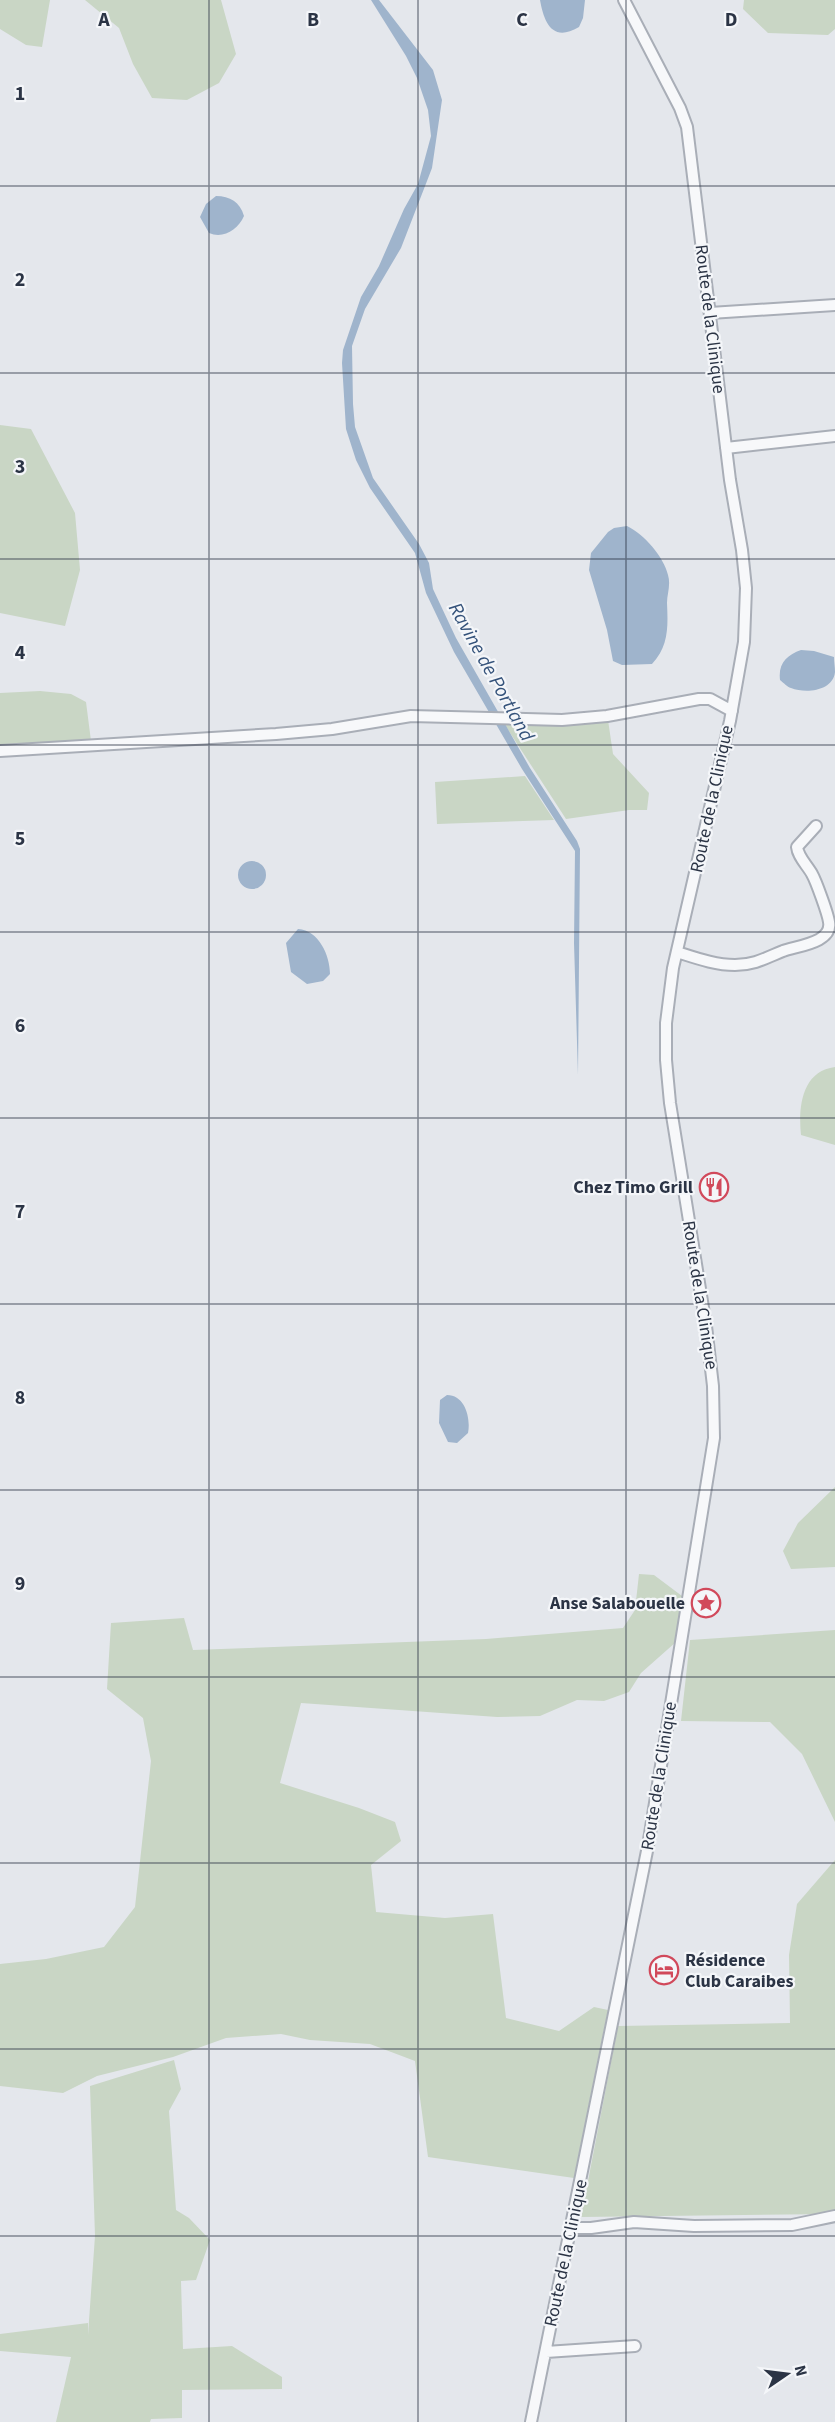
<svg xmlns="http://www.w3.org/2000/svg" width="835" height="2422" font-family="'Source Sans 3',sans-serif">
  <rect width="100%" height="100%" fill="#e4e7ec"/>
  <path fill="#c9d6c5" d="M0,0H50L42,47L26,45L0,29Z
    M85,0H221L236,54L219,83L187,100L152,98L133,64L119,28Z
    M744,0H835V29L828,35L768,33L743,9Z
    M0,425L31,429L75,513L80,570L65,626L0,613Z
    M40,691L71,694L86,702L91,741L0,748V693Z
    M608,720L613,754L649,793L647,810H629L566,819L503,722L564,725Z
    M525,776L554,820L437,824L435,782Z
    M835,1067V1145L801,1135C798,1107 802,1071 835,1067Z
    M835,1487V1567L791,1569L783,1551L798,1523Z
    M639,1574L654,1575L682,1596L676,1642L641,1673L629,1692L604,1701L577,1700L540,1716L497,1717L301,1703L280,1783L359,1808L395,1822L401,1841L371,1865L376,1912L445,1918L493,1914L506,2018L559,2031L594,2007L608,2010L574,2178L428,2157L415,2061L370,2044L310,2040L281,2034L226,2038L173,2057L97,2076L63,2093L0,2086V1964L46,1959L104,1947L135,1907L151,1761L143,1718L107,1689L111,1623L184,1618L193,1650L486,1639L623,1628L635,1610Z
    M835,1630V1822L802,1754L770,1722L681,1721L690,1640Z
    M835,1860V2214L581,2217L618,2026L790,2023L789,1955L797,1904Z
    M174,2060L181,2089L169,2111L176,2210L189,2218L210,2240L196,2280L181,2281L183,2349L232,2346L282,2377V2389L182,2390V2418L151,2419L150,2422H56L71,2357L0,2351V2334L88,2323V2335L95,2236L90,2086Z"/>
  <path fill="#9fb4cc" d="M371,0H379L433,70L442,100L432,168L427,181L401,248L365,309L352,346L353,404L355,427L373,478L419,544L429,563L433,589L456,638L530,768L577,841L580,849L578,1075L574,943L575,851L522,769L454,652L426,593L415,553L370,488L356,460L346,429L342,363L343,350L361,297L379,266L404,209L418,184L431,136L428,110L417,78L406,56Z
    M540,0H585L583,18L579,27C552,43 544,22 540,0Z
    M216,196C230,196 240,202 244,216C238,230 223,239 209,233L200,217L206,204Z
    M627,526C644,534 664,557 668,575C671,585 667,594 667,603C668,626 669,646 652,664L622,665L613,661L607,630L589,570L591,553L608,532L614,528Z
    M801,650L814,651L834,657C834,662 835,667 835,672C833,691 806,694 791,688C787,687 784,683 780,680C778,663 787,655 801,650Z
    M238 875a14 14 0 1 1 28 0a14 14 0 1 1-28 0Z
    M298,929C319,930 330,956 330,974L323,981L307,984L291,972L286,943Z
    M447,1395C465,1395 471,1418 468,1433L457,1443L448,1442L439,1423L440,1400Z"/>
  <g fill="none" stroke-linecap="round" stroke-linejoin="round">
    <g stroke="#a9aeb7" stroke-width="14">
      <path id="street" d="M710,313L835,305
        M726,448L835,436
        M0,751L276,734L332,729L411,716L562,720L607,716L699,699H710L732,711
        M677,952C696,958 715,965 735,965C754,965 766,958 783,951C796,946 833,943 829,922C828,914 816,881 812,874C807,865 798,857 797,847L816,826
        M572,2228H591L634,2222L694,2226L792,2225L835,2216
        M546,2352L635,2346
        M531,2422L648,1846L714,1438L713,1386L706,1326L670,1103L666,1060V1023L673,968L730,721L744,642L746,588L742,550L730,480L687,127L680,108L624,0"/>
    </g>
    <use href="#street" stroke="#f7f8fa" stroke-width="10"/>
  </g>
  <path fill="none" stroke="#2b3445" stroke-width="1.5" stroke-opacity="0.55" d="M209,0V2422M418,0V2422M626,0V2422M0,186H835M0,373H835M0,559H835M0,745H835M0,932H835M0,1118H835M0,1304H835M0,1490H835M0,1677H835M0,1863H835M0,2049H835M0,2236H835"/>
  <defs>
    <g id="restaurant-ring" transform="scale(1.5)"><circle r="9.5" fill="#f4f6f9" stroke="#d1495b" stroke-width="1.5"/><path d="M-5-6h1v4h1v-4h1v4h1v-4h1v5L-1.5 .5V6h-2V.5L-5-1ZM5-6V6H3V1.5H1.5Q1.5-4 5-6Z" fill="#d1495b"/></g>
    <g id="sight-ring" transform="scale(1.5)"><circle r="9.5" fill="#f4f6f9" stroke="#d1495b" stroke-width="1.5"/><path d="M0-6L1.8-2.2L6-1.7L2.9 1.2L3.7 5.4L0 3.3L-3.7 5.4L-2.9 1.2L-6-1.7L-1.8-2.2Z" fill="#d1495b"/></g>
    <g id="hotel-ring" transform="scale(1.5)"><circle r="9.5" fill="#f4f6f9" stroke="#d1495b" stroke-width="1.5"/><path d="M-6-4.5h1.5V1H6V5H4.5V3h-9V5H-6ZM-4 0a1.8 1.8 0 1 1 3.6 0ZM.5 0V-2.5h3Q6-2.5 6 0Z" fill="#d1495b"/></g>
  </defs>
  <g fill-rule="evenodd">
    <use href="#restaurant-ring" x="714" y="1187"/>
    <use href="#sight-ring" x="706" y="1603"/>
    <use href="#hotel-ring" x="664" y="1970"/>
  </g>
  <g text-anchor="middle" dominant-baseline="central" stroke-width="4.5" stroke-linejoin="round" paint-order="stroke">
    <g font-size="18" fill="#2b3445" stroke="#f4f6f9">
      <text transform="translate(710 319) rotate(83)">Route de la Clinique</text>
      <text transform="translate(712 799) rotate(-78)">Route de la Clinique</text>
      <text transform="translate(700 1295) rotate(81)">Route de la Clinique</text>
      <text transform="translate(659 1776) rotate(-81)">Route de la Clinique</text>
      <text transform="translate(566 2253) rotate(-78)">Route de la Clinique</text>
    </g>
    <g font-size="18" font-weight="bold" fill="#2b3445" stroke="#f4f6f9" text-anchor="end">
      <text x="693" y="1187">Chez Timo Grill</text>
      <text x="685" y="1603">Anse Salabouelle</text>
      <text x="685" y="1960" text-anchor="start">Résidence<tspan x="685" dy="21">Club Caraibes</tspan></text>
    </g>
    <g font-size="20" font-style="italic" fill="#34527a" stroke="#f4f6f9">
      <text transform="translate(491 672) rotate(61)">Ravine de Portland</text>
    </g>
  </g>
  <g font-size="20" text-anchor="middle" font-weight="bold" fill="#2b3445" stroke="#f4f6f9" stroke-width="4.5" stroke-linejoin="round" paint-order="stroke">
    <text x="104" y="26">A</text>
    <text x="313" y="26">B</text>
    <text x="522" y="26">C</text>
    <text x="731" y="26">D</text>
    <text x="20" y="100">1</text>
    <text x="20" y="286">2</text>
    <text x="20" y="473">3</text>
    <text x="20" y="659">4</text>
    <text x="20" y="845">5</text>
    <text x="20" y="1032">6</text>
    <text x="20" y="1218">7</text>
    <text x="20" y="1404">8</text>
    <text x="20" y="1590">9</text>
  </g>
  <g transform="translate(787 2374) rotate(76)" stroke="#f4f6f9" stroke-width="4.5" paint-order="stroke">
  <path d="M0-4.5L10 22L0 15L-10 22Z" fill="#2b3445"/>
  <text y="-9" font-size="16" font-weight="bold" text-anchor="middle" fill="#2b3445">N</text>
  </g>
</svg>
